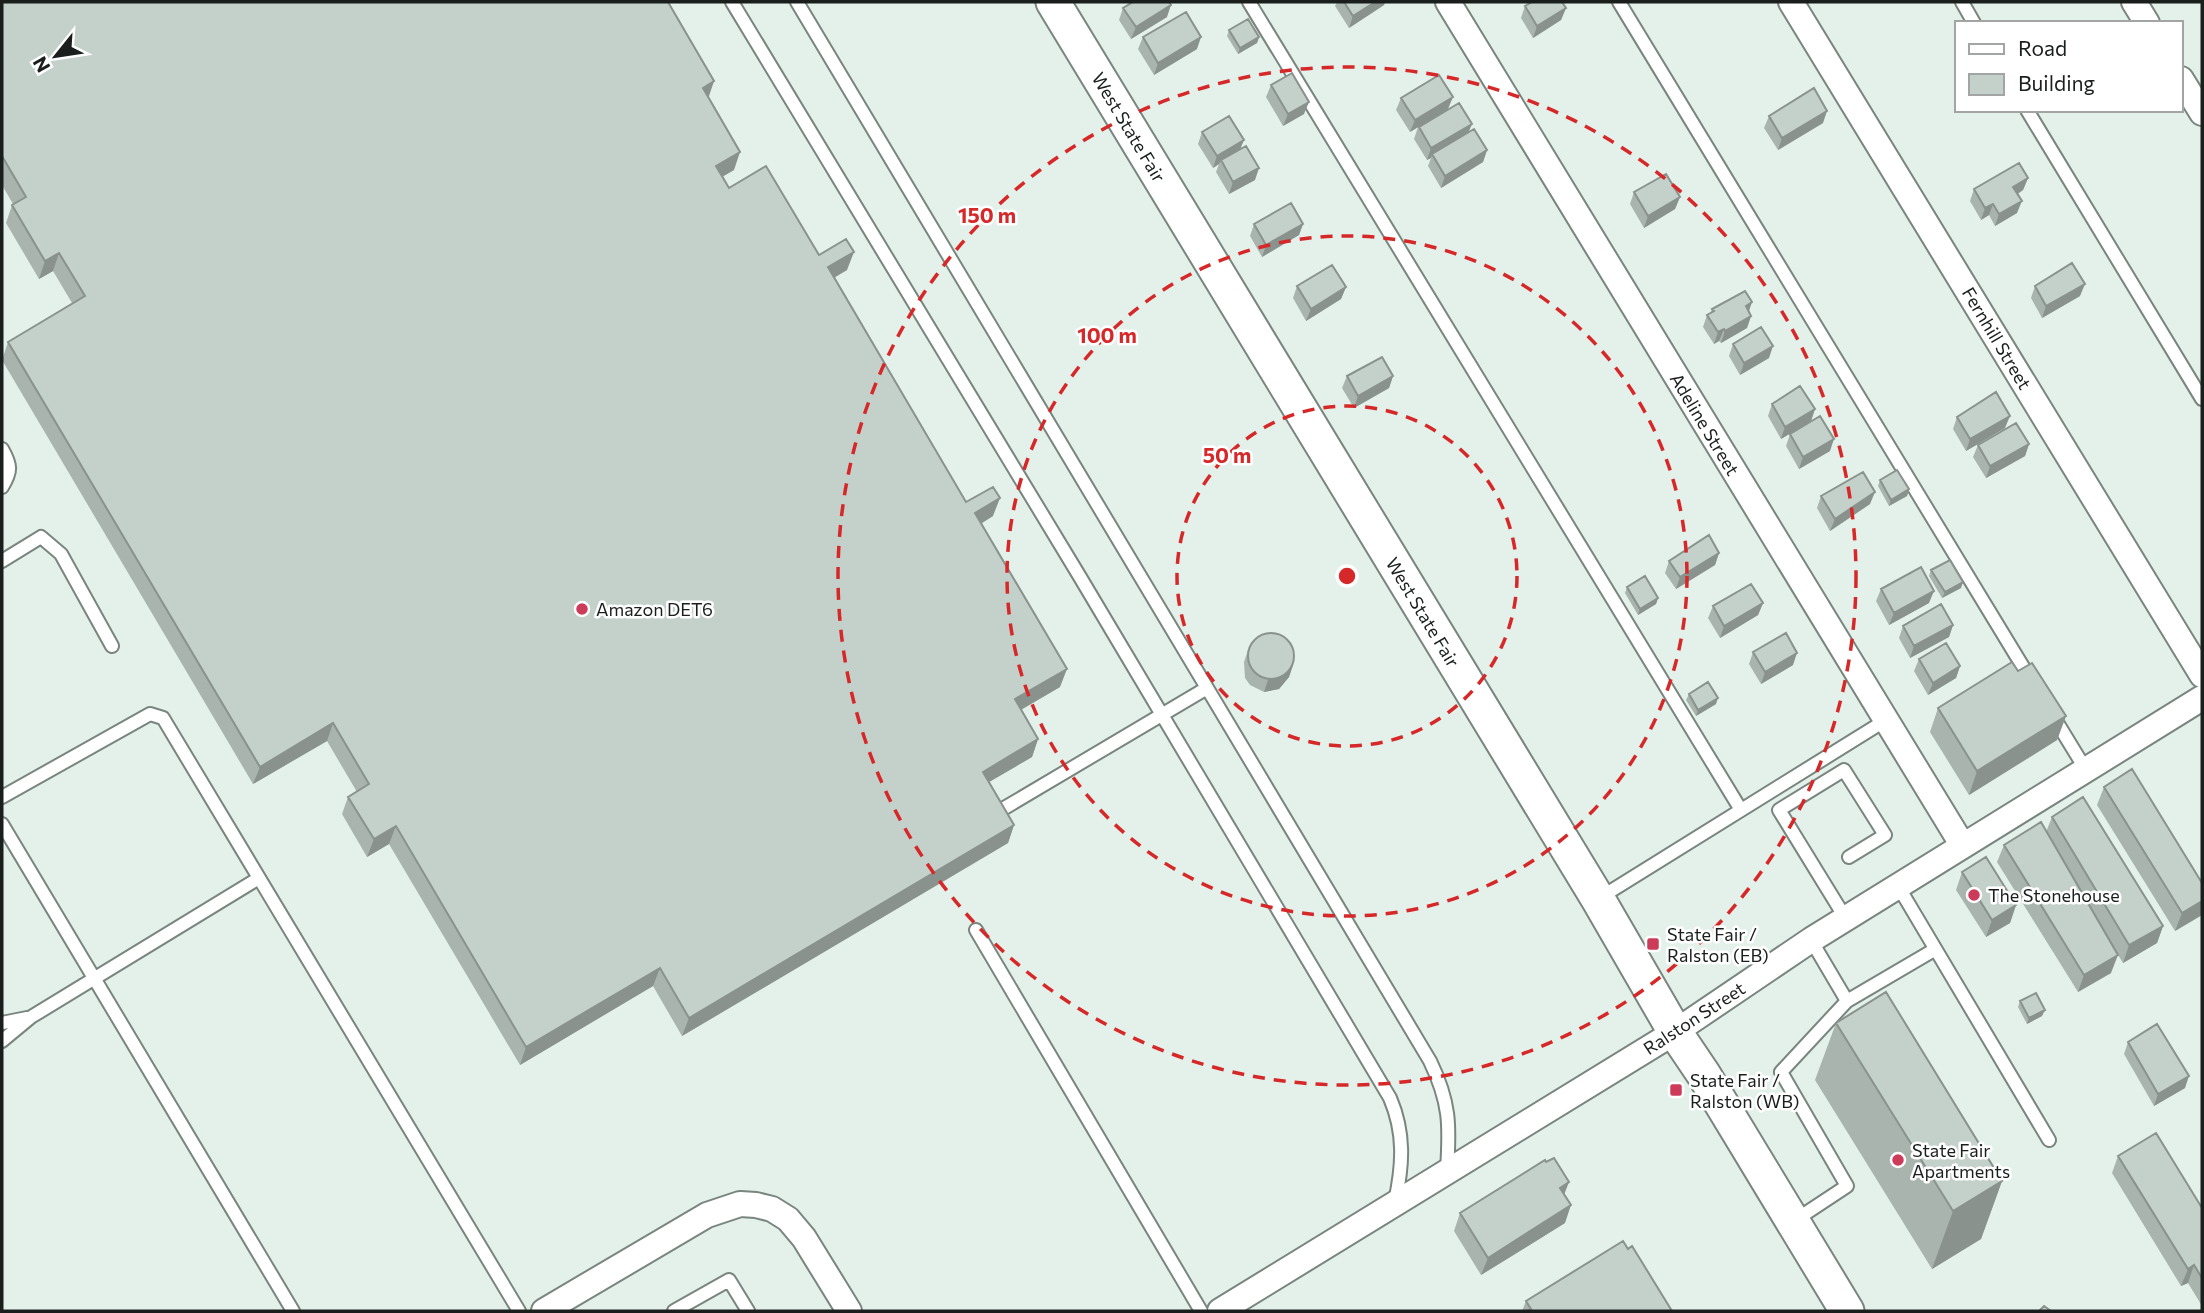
<svg xmlns="http://www.w3.org/2000/svg" width="2204" height="1313" font-family="Commissioner,sans-serif">
  <rect width="100%" height="100%" fill="#e4f1ea"/>
  <g fill="none" stroke-linecap="round" stroke-linejoin="round">
    <g stroke="#79857f" stroke-width="16">
      <path id="lane" d="M732,2L1080,577L1390,1098C1405,1133 1403,1165 1395,1202
        M797,2L1430,1061C1450,1102 1450,1125 1447,1170
        M1249,2L1741,810
        M1619,2L2031,680
        M1962,2L1974,23
        M2027,110L2202,399
        M2,449C11,465 12,471 2,487
        M2,561L41,537L61,554L112,646
        M2053,716L2086,770
        M2,797L150,714L163,718L519,1311
        M1001,810L1207,688
        M2,824L293,1311
        M1898,886L2049,1140
        M1598,899L1886,720
        M1846,919L1779,810L1844,770L1885,835L1849,857
        M976,930L1201,1311
        M1847,1001L1934,950
        M2,1023L27,1018
        M2,1041L31,1017L259,878
        M1794,1221L1847,1186L1781,1072L1847,1001L1811,940
        M674,1311L729,1280L748,1311"/>
    </g>
    <g stroke="#79857f" stroke-width="28">
      <path id="street" d="M1448,2L1963,846
        M1791,2L2202,675
        M2134,2L2147,23
        M2181,79L2202,113
        M544,1311L707,1215L740,1204L756,1205L772,1209L788,1219L804,1238L849,1311
        M1220,1311L1675,1032L1811,940L2202,698"/>
    </g>
    <g stroke="#79857f" stroke-width="37">
      <path id="secondary" d="M1053,2L1598,899L1675,1032L1704,1075L1847,1311"/>
    </g>
    <use href="#lane" stroke="#fff" stroke-width="12"/>
    <use href="#street" stroke="#fff" stroke-width="24"/>
    <use href="#secondary" stroke="#fff" stroke-width="33"/>
  </g>
  <path fill="#a9b4ae" d="M2,2L714,81L708,97L734,170L723,176L729,188L819,255L847,270L834,278L966,502L993,516L981,524L1060,687L1021,710L1038,739L1032,757L989,782L1014,825L1008,843L682,1036L653,986L520,1065L389,844L367,857L342,814L348,797L357,792L327,741L253,784L2,360L8,342L72,303L53,271L39,279L6,223L12,205L13,204L2,185Z
    M1337,2H1385L1384,5L1349,28L1335,6Z
    M1525,6L1566,8L1561,20L1533,38L1521,18Z
    M1123,8L1167,17L1131,39L1119,20Z
    M1229,30L1259,37L1257,43L1238,54L1227,36Z
    M1143,37L1197,49L1154,75L1138,49Z
    M1271,85L1304,114L1283,126L1266,97Z
    M1401,98L1448,109L1469,132L1487,150L1483,162L1441,188L1428,166L1431,158L1427,160L1414,139L1418,127L1410,132L1396,110Z
    M1769,116L1823,123L1778,150L1764,128Z
    M1202,132L1240,149L1255,180L1229,194L1216,172L1219,164L1213,168L1198,144Z
    M2028,178L2023,190L2018,194L2017,213L1995,226L1989,215L1981,220L1970,201L1974,189Z
    M1634,192L1680,197L1675,209L1644,228L1630,204Z
    M1254,224H1303L1299,235L1262,257L1250,236Z
    M1297,286L1346,287L1341,299L1306,321L1293,298Z
    M2035,286L2080,296L2042,318L2031,298Z
    M1712,309L1749,311L1751,316L1747,328L1721,343L1719,341L1714,344L1703,327L1707,315L1710,314Z
    M1733,344L1769,358L1740,375L1729,356Z
    M1347,376H1393L1389,388L1354,408L1342,388Z
    M1772,404L1815,409L1811,421L1781,439L1768,416Z
    M1957,417L2005,428L1966,451L1953,429Z
    M1790,434L1830,451L1799,469L1786,446Z
    M2029,444L2025,456L1986,478L1973,457L1978,445Z
    M1880,480L1909,489L1907,496L1889,506L1878,486Z
    M1821,496L1870,504L1830,531L1817,508Z
    M1719,553L1715,565L1676,589L1665,573L1669,561Z
    M1931,570L1961,588L1942,598L1929,576Z
    M1627,587L1658,598L1656,604L1638,615L1625,593Z
    M1881,589L1929,603L1889,625L1876,601Z
    M1763,603L1758,615L1720,638L1708,618L1713,606Z
    M1953,625L1949,637L1910,658L1899,638L1903,626Z
    M1248,650L1293,665L1289,677L1279,689L1264,692L1250,685L1245,678L1244,662Z
    M1753,652L1793,665L1761,684L1749,664Z
    M1919,659L1960,666L1956,678L1928,695L1914,671Z
    M2018,671L2066,716L2057,740L1969,795L1930,732L1938,708Z
    M1689,694L1716,704L1696,716L1686,700Z
    M2104,787L2202,883V915L2175,931L2097,805Z
    M2052,817L2163,926L2157,943L2123,963L2107,937L2111,973L2078,992L1997,862L2004,845L2046,832Z
    M1962,872L2016,905L2010,923L1986,937L1956,890Z
    M2020,1001L2042,1016L2027,1024L2018,1007Z
    M1836,1023L2002,1181L1981,1239L1932,1269L1815,1080Z
    M2128,1042L2185,1088L2154,1106L2124,1054Z
    M2118,1156L2202,1208V1306L2188,1283L2181,1286L2112,1173Z
    M1564,1194L1565,1223L1481,1275L1454,1231L1460,1213Z
    M1526,1301L1672,1311H1522Z"/>
  <path fill="#89928d" d="M1375,2H1385L1384,5L1349,28L1353,16Z
    M1171,5L1167,17L1131,39L1136,27Z
    M1566,8L1561,20L1533,38L1537,26Z
    M1201,37L1197,49L1154,75L1158,63Z
    M1259,37L1257,43L1238,54L1240,48Z
    M714,81L708,99L703,88Z
    M1453,97L1448,109L1410,132L1415,120Z
    M1309,102L1304,114L1283,126L1288,114Z
    M1827,111L1823,123L1778,150L1782,138Z
    M1472,124L1467,136L1432,154L1431,158L1427,160L1431,148Z
    M1244,140L1239,152L1221,160L1219,164L1213,168L1217,156Z
    M1487,150L1483,162L1441,188L1445,176Z
    M740,152L734,170L710,184L716,166Z
    M1259,168L1255,180L1229,194L1233,182Z
    M2028,178L2023,190L2009,199L2013,187Z
    M1680,197L1675,209L1644,228L1648,216Z
    M2022,201L2017,213L1995,226L1999,214Z
    M1993,204L1989,215L1981,220L1985,208Z
    M1303,224L1299,235L1262,257L1266,245Z
    M854,252L847,270L821,285L828,267Z
    M59,253L53,271L39,279L45,261Z
    M2085,284L2080,296L2042,318L2046,306Z
    M1346,287L1341,299L1306,321L1311,309Z
    M1752,302L1748,314L1746,306Z
    M1751,316L1747,328L1721,343L1725,331Z
    M1724,329L1719,341L1714,344L1718,332Z
    M1773,346L1769,358L1740,375L1744,363Z
    M1393,376L1389,388L1354,408L1358,396Z
    M1815,409L1811,421L1781,439L1785,427Z
    M2010,416L2005,428L1966,451L1970,439Z
    M1834,439L1830,451L1799,469L1803,457Z
    M2029,444L2025,456L1986,478L1990,466Z
    M1909,489L1907,496L1889,506L1891,500Z
    M1875,492L1870,504L1830,531L1835,519Z
    M1000,498L993,516L968,531L975,513Z
    M1719,553L1715,565L1676,589L1680,577Z
    M1963,582L1961,588L1942,598L1945,592Z
    M1934,591L1929,603L1889,625L1894,613Z
    M1658,598L1656,604L1638,615L1640,609Z
    M1763,603L1758,615L1720,638L1724,626Z
    M1953,625L1949,637L1910,658L1914,646Z
    M1797,653L1793,665L1761,684L1765,672Z
    M1293,665L1289,677L1279,689L1264,692L1268,680Z
    M1960,666L1956,678L1928,695L1933,683Z
    M1067,669L1060,687L1008,717L1015,699Z
    M1718,698L1716,704L1696,716L1698,710Z
    M2066,716L2057,740L1969,795L1977,771Z
    M333,723L327,741L253,784L260,767Z
    M1038,739L1032,757L977,789L983,772Z
    M1014,825L1008,843L682,1036L689,1018Z
    M396,826L389,844L367,857L374,839Z
    M2202,901V915L2175,931L2182,913Z
    M2016,905L2010,923L1986,937L1992,920Z
    M2163,926L2157,943L2123,963L2129,945Z
    M2118,955L2111,973L2078,992L2084,975Z
    M660,968L653,986L520,1065L526,1047Z
    M2045,1010L2042,1016L2027,1024L2029,1018Z
    M2189,1076L2185,1088L2154,1106L2158,1094Z
    M2002,1181L1981,1239L1932,1269L1953,1211Z
    M1569,1182L1562,1200L1560,1188Z
    M1571,1205L1565,1223L1481,1275L1488,1258Z
    M2194,1265L2188,1283L2181,1286L2188,1269Z"/>
  <path fill="#c4d1ca" stroke="#89928d" stroke-width="2" d="M2,2H668L714,81L703,88L740,152L716,166L729,188L766,166L819,255L846,239L854,252L828,267L966,502L993,487L1000,498L975,513L1067,669L1015,699L1038,739L983,772L1014,825L689,1018L660,968L526,1047L396,826L374,839L348,797L369,784L333,723L260,767L8,342L85,296L59,253L45,261L12,205L26,197L2,156Z
    M1133,2H1169L1171,5L1136,27L1123,8Z
    M1344,2H1375L1353,16Z
    M1532,2H1562L1566,8L1537,26L1525,6Z
    M1186,12L1201,37L1158,63L1143,37Z
    M1248,19L1259,37L1240,48L1229,30Z
    M1292,73L1309,102L1288,114L1271,85Z
    M1439,75L1453,97L1415,120L1401,98Z
    M1814,88L1827,111L1782,138L1769,116Z
    M1459,103L1472,124L1431,148L1419,127Z
    M1229,116L1244,140L1217,156L1202,132Z
    M1474,129L1487,150L1445,176L1432,154Z
    M1246,146L1259,168L1233,182L1221,160Z
    M2019,163L2028,178L2013,187L2022,201L1999,214L1993,204L1985,208L1974,189Z
    M1666,174L1680,197L1648,216L1634,192Z
    M1291,203L1303,224L1266,245L1254,224Z
    M2072,263L2085,284L2046,306L2035,286Z
    M1332,265L1346,287L1311,309L1297,286Z
    M1745,291L1752,302L1746,306L1751,316L1725,331L1724,329L1718,332L1707,315L1714,311L1712,309Z
    M1761,327L1773,346L1744,363L1733,344Z
    M1382,357L1393,376L1358,396L1347,376Z
    M1800,386L1815,409L1785,427L1772,404Z
    M1996,392L2010,416L1970,439L1957,417Z
    M1820,416L1834,439L1803,457L1790,434Z
    M2016,423L2029,444L1990,466L1978,445Z
    M1897,470L1909,489L1891,500L1880,480Z
    M1863,472L1875,492L1835,519L1821,496Z
    M1709,535L1719,553L1680,577L1669,561Z
    M1950,560L1963,582L1945,592L1931,570Z
    M1921,567L1934,591L1894,613L1881,589Z
    M1645,576L1658,598L1640,609L1627,587Z
    M1751,584L1763,603L1724,626L1713,606Z
    M1941,604L1953,625L1914,646L1903,626Z
    M1248 656a23 23 0 1 1 46 0a23 23 0 1 1-46 0Z
    M1786,633L1797,653L1765,672L1753,652Z
    M1946,643L1960,666L1933,683L1919,659Z
    M2012,662L2018,671L2032,663L2066,716L1977,771L1938,708Z
    M1708,682L1718,698L1698,710L1689,694Z
    M2132,769L2202,883V901L2182,913L2104,787Z
    M2083,797L2163,926L2129,945L2052,817Z
    M2041,822L2118,955L2084,975L2004,845Z
    M1986,857L2016,905L1992,920L1962,872Z
    M1886,992L2002,1181L1953,1211L1836,1023Z
    M2036,993L2045,1010L2029,1018L2020,1001Z
    M2157,1024L2189,1076L2158,1094L2128,1042Z
    M2156,1133L2202,1208V1278L2194,1265L2188,1269L2118,1156Z
    M1554,1158L1569,1182L1560,1188L1571,1205L1488,1258L1460,1213L1545,1160L1546,1162Z
    M1623,1241L1628,1249L1632,1246L1672,1311H1527L1531,1309L1526,1301Z
    M2044,1306L2051,1311H2039Z"/>
  <g fill="none" stroke="#d62828" stroke-width="3.5" stroke-dasharray="12 9">
    <circle cx="1347" cy="576" r="170"/>
    <circle cx="1347" cy="576" r="340"/>
    <circle cx="1347" cy="576" r="509"/>
  </g>
  <g fill="#cc3c5a" stroke="#fff" stroke-width="2.5">
    <circle cx="582" cy="609" r="7"/>
    <circle cx="1974" cy="895" r="7"/>
    <rect x="1646" y="937" width="14" height="14" rx="3.5"/>
    <rect x="1669" y="1083" width="14" height="14" rx="3.5"/>
    <circle cx="1898" cy="1160" r="7"/>
  </g>
  <g text-anchor="middle" dominant-baseline="central" stroke-width="5" stroke-linejoin="round" paint-order="stroke">
    <g font-size="18" fill="#1a1e1c" stroke="#fff">
      <text transform="translate(1129 127) rotate(59)">West State Fair</text>
      <text transform="translate(1997 338) rotate(59)">Fernhill Street</text>
      <text transform="translate(1705 424) rotate(59)">Adeline Street</text>
      <text transform="translate(1423 612) rotate(59)">West State Fair</text>
      <text transform="translate(1694 1018) rotate(-33)">Ralston Street</text>
    </g>
    <g font-size="18" fill="#1a1e1c" stroke="#fff" text-anchor="start">
      <text x="596" y="609">Amazon DET6</text>
      <text x="1988" y="895">The Stonehouse</text>
      <text x="1667" y="934">State Fair /<tspan x="1667" dy="21">Ralston (EB)</tspan></text>
      <text x="1690" y="1080">State Fair /<tspan x="1690" dy="21">Ralston (WB)</tspan></text>
      <text x="1912" y="1150">State Fair<tspan x="1912" dy="21">Apartments</tspan></text>
    </g>
  </g>
  <circle cx="1347" cy="576" r="10" fill="#d62828" stroke="#fff" stroke-width="3.5"/>
  <g font-size="21" text-anchor="middle" font-weight="bold" fill="#d62828" stroke="#fff" stroke-width="5" stroke-linejoin="round" paint-order="stroke">
    <text x="987" y="223">150 m</text>
    <text x="1107" y="343">100 m</text>
    <text x="1227" y="463">50 m</text>
  </g>
  <rect width="2204" height="1313" fill="none" stroke="#1a1e1c" stroke-width="7"/>
  <rect x="1955" y="21" width="228" height="91" fill="#ffffff" stroke="#a3a5a4" stroke-width="2"/>
  <rect x="1969" y="44" width="35" height="10" fill="#ffffff" stroke="#a3a5a4" stroke-width="2"/>
  <text x="2018" y="56" font-size="21" fill="#1a1e1c">Road</text>
  <rect x="1969" y="74" width="35" height="21" fill="#c4d1ca" stroke="#a3a5a4" stroke-width="2"/>
  <text x="2018" y="91" font-size="21" fill="#1a1e1c">Building</text>
  <g transform="translate(56 56) rotate(240)" stroke="#ffffff" stroke-width="5" paint-order="stroke">
  <path d="M0-5L12 26L0 18L-12 26Z" fill="#1a1e1c"/>
  <text y="-10" font-size="19" font-weight="bold" text-anchor="middle" fill="#1a1e1c">N</text>
  </g>
</svg>
